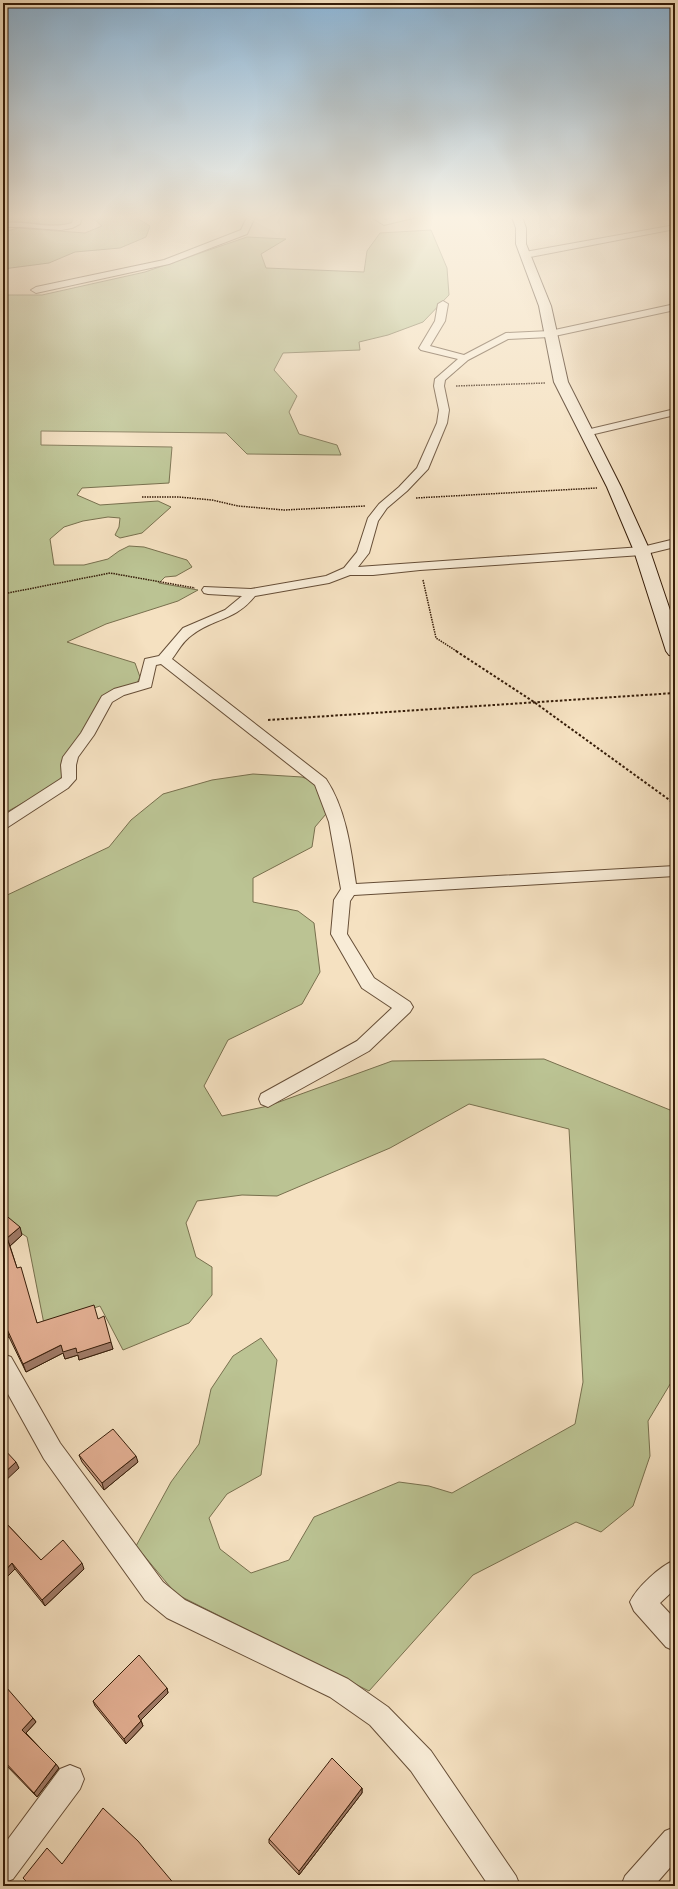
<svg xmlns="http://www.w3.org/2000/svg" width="678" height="1889" font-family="'Sorts Mill Goudy',serif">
  <rect width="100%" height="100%" fill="#f5e1c1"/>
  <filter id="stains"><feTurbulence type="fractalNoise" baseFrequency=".005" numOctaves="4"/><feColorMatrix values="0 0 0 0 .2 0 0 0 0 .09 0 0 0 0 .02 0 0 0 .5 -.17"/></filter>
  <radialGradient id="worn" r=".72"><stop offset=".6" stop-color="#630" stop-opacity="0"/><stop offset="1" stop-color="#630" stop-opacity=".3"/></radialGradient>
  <path fill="#bbc393" stroke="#78704e" d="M3,217H72L74,221L66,226L21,222L3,223Z
    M91,217H135L150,226L146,237L120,248L75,252L49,263L3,269V232L18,228L85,233L102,226Z
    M431,230L447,268L449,295L423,322L388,335L359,342L360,350L283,353L274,370L297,396L289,412L299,434L337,445L341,455L247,454L226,433L41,431V445L172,447L169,483L82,488L77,495L100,505L158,501L171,507L142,533L120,538L115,535L119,527L120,518L108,517L83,521L64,527L50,539L54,565H84L108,559L119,551L129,546L144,547L187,560L192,567L176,576L165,577L159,583L198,590L178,601L106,624L67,642L135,663L140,677L136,685L115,689L57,784L3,814V295H42L145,272L247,237L286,239L261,254L266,268L364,272L367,251L380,233Z
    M253,774L302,777L318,783L326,801V814L315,827L312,847L253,878V902L298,911L314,923L320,972L302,1004L228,1040L204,1086L222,1116L268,1106L392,1061L544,1059L675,1112V1376L648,1421L650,1456L633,1506L601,1532L576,1522L473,1575L369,1691L176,1594L136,1546L171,1482L199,1444L211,1389L233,1356L261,1338L277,1360L261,1475L227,1494L209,1518L220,1549L251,1573L289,1560L314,1517L399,1482L429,1486L452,1493L575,1424L583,1382L569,1129L469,1104L390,1148L277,1196L242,1195L197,1201L186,1223L196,1257L212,1267V1295L189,1323L123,1350L100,1306L44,1324L27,1237L3,1221V897L109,847L131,820L163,794L212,780Z"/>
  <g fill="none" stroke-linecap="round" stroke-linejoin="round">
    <g stroke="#664e37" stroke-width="2">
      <path id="street" d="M74,217H82L80,224L72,228L61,230L21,227H3V223C25,220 51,230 72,223Z
        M247,217H255L247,234L169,264L36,293L31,290L36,287L164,260L241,230Z
        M371,217H381L385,220L400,217H417L384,225Z
        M675,225V229L525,258L521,255L525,252Z
        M443,301L448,304L445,321L430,346L464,355L506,333L550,331L675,304V310L550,337L508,339L468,360L445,380L444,386L449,410L447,423L428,469L407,491L387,508L378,521L369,553L358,567L642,547L675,539V547L642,555L420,570L373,575H350L329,583L255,596C235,621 214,618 192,635C183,641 178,651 172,659L326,779C346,809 351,849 356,884L675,866V876L354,895L350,901L347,934L374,978L410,1002L413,1007L410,1012L369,1051L268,1107L261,1104L259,1099L261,1094L357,1041L392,1008L362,988L331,934L334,900L341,889L329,822L315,785L161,664L156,665L151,687L124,695L112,702L94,735L78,757L76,765V779L68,788L8,827L3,828V816L62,778L61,765L63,757L81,733L102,696L114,689L139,682L145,659L159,656L183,628L225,610L242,596L208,594L204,593L202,590L204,587L251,589L326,576L344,568L357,552L368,518L379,504L399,487L417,468L437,423L439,410L434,386L435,379L458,359L421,350L419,348L435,321L438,304Z
        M675,409V415L586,436L581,433L582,431Z
        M3,1354L11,1357L60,1443L163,1582L185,1600L348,1679L388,1707L431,1751L516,1876L520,1886H489L411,1771L370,1725L330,1697L167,1618L145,1600L44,1459L3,1385Z
        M675,1560V1589L660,1603L675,1619V1651L666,1647L634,1611L630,1602C637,1587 660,1566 675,1560Z
        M70,1765L80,1769L84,1779L80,1789L13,1879L3,1883V1846L60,1769Z
        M675,1827V1862L654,1886H621L625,1876L665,1831Z"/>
    </g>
    <g stroke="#361d09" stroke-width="2">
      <path id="secondary" d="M512,217H522L526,228V244L551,306L568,382L621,487L650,551L675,625V656L669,655L666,651L634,551L607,487L554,382L539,306L516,244V228Z"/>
    </g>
    <path stroke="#361d09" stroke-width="1.5" stroke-dasharray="1.5 1" stroke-linecap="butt" d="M456,386L545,383
      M142,497H179L212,500L238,506L284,510L365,506
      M416,498L597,488
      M423,580L436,638L458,652
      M3,594L110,573L195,588"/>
    <path stroke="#361d09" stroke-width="2" stroke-dasharray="2.5 2" stroke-linecap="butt" d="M456,651L534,702L675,804
      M268,720L675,693"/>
    <use href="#street" fill="#f8ecd7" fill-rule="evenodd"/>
    <use href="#secondary" fill="#f8ecd7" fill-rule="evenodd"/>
  </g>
  <path fill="#c4977f" stroke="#361d09" d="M3,1213L22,1235L10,1246L17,1268L37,1323L98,1319L113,1349L79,1360L78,1355L65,1359L63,1353L26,1372L9,1337L4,1338L3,1335Z
    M79,1455L138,1462L104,1490L82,1462Z
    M3,1520L41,1560L84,1569L45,1606L15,1569L3,1581Z
    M167,1688L168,1693L141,1720L143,1726L126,1744L95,1706L93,1701Z
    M3,1690L33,1718L36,1722L26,1733L59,1768L37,1797L3,1762Z
    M362,1788V1793L299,1875L269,1843V1839Z"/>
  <path fill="#a07b68" stroke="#361d09" d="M20,1227L22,1235L10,1246L7,1238Z
    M7,1329L9,1337L4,1338L3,1335V1330Z
    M111,1342L113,1349L79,1360L78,1355L65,1359L63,1353L26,1372L23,1364L61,1345L76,1348Z
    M136,1456L138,1462L104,1490L102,1483Z
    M16,1462L19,1468L3,1483V1474Z
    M12,1563L15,1569L3,1581V1573Z
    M82,1563L84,1569L45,1606L42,1600Z
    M167,1688L168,1693L140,1721L138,1716Z
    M33,1718L36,1722L25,1734L22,1730Z
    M141,1721L143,1726L126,1744L124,1739Z
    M56,1764L59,1768L37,1797L34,1793Z
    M362,1788V1793L299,1875V1871Z"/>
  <path fill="#e4b094" stroke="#361d09" d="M3,1213L20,1227L7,1238L17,1268L21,1267L37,1323L94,1305L98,1319L104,1316L111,1342L77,1353L76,1348L63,1352L61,1345L23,1364L7,1329L3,1330Z
    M113,1429L136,1456L102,1483L79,1455Z
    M3,1448L16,1462L3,1474Z
    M3,1520L41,1560L63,1540L82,1563L42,1600L12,1563L3,1573Z
    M139,1655L167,1688L138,1716L141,1721L124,1739L93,1701Z
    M6,1687L33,1718L22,1730L56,1764L34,1793L3,1760V1690Z
    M332,1758L362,1788L299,1871L269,1839Z
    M103,1808L138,1841L176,1886H31L23,1878L47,1848L62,1864Z"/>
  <linearGradient id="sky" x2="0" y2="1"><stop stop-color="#8cb6d8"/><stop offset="0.45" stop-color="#faf2e3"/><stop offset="1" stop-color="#faf2e3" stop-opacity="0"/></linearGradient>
  <rect width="678" height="482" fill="url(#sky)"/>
  <rect width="678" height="1889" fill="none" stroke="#f5e1c1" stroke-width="16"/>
  <rect x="4" y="4" width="670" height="1881" fill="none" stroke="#361d09" stroke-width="2"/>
  <rect x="8" y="8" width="662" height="1873" fill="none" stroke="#361d09"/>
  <rect width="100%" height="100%" filter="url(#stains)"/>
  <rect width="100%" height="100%" fill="url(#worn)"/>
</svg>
